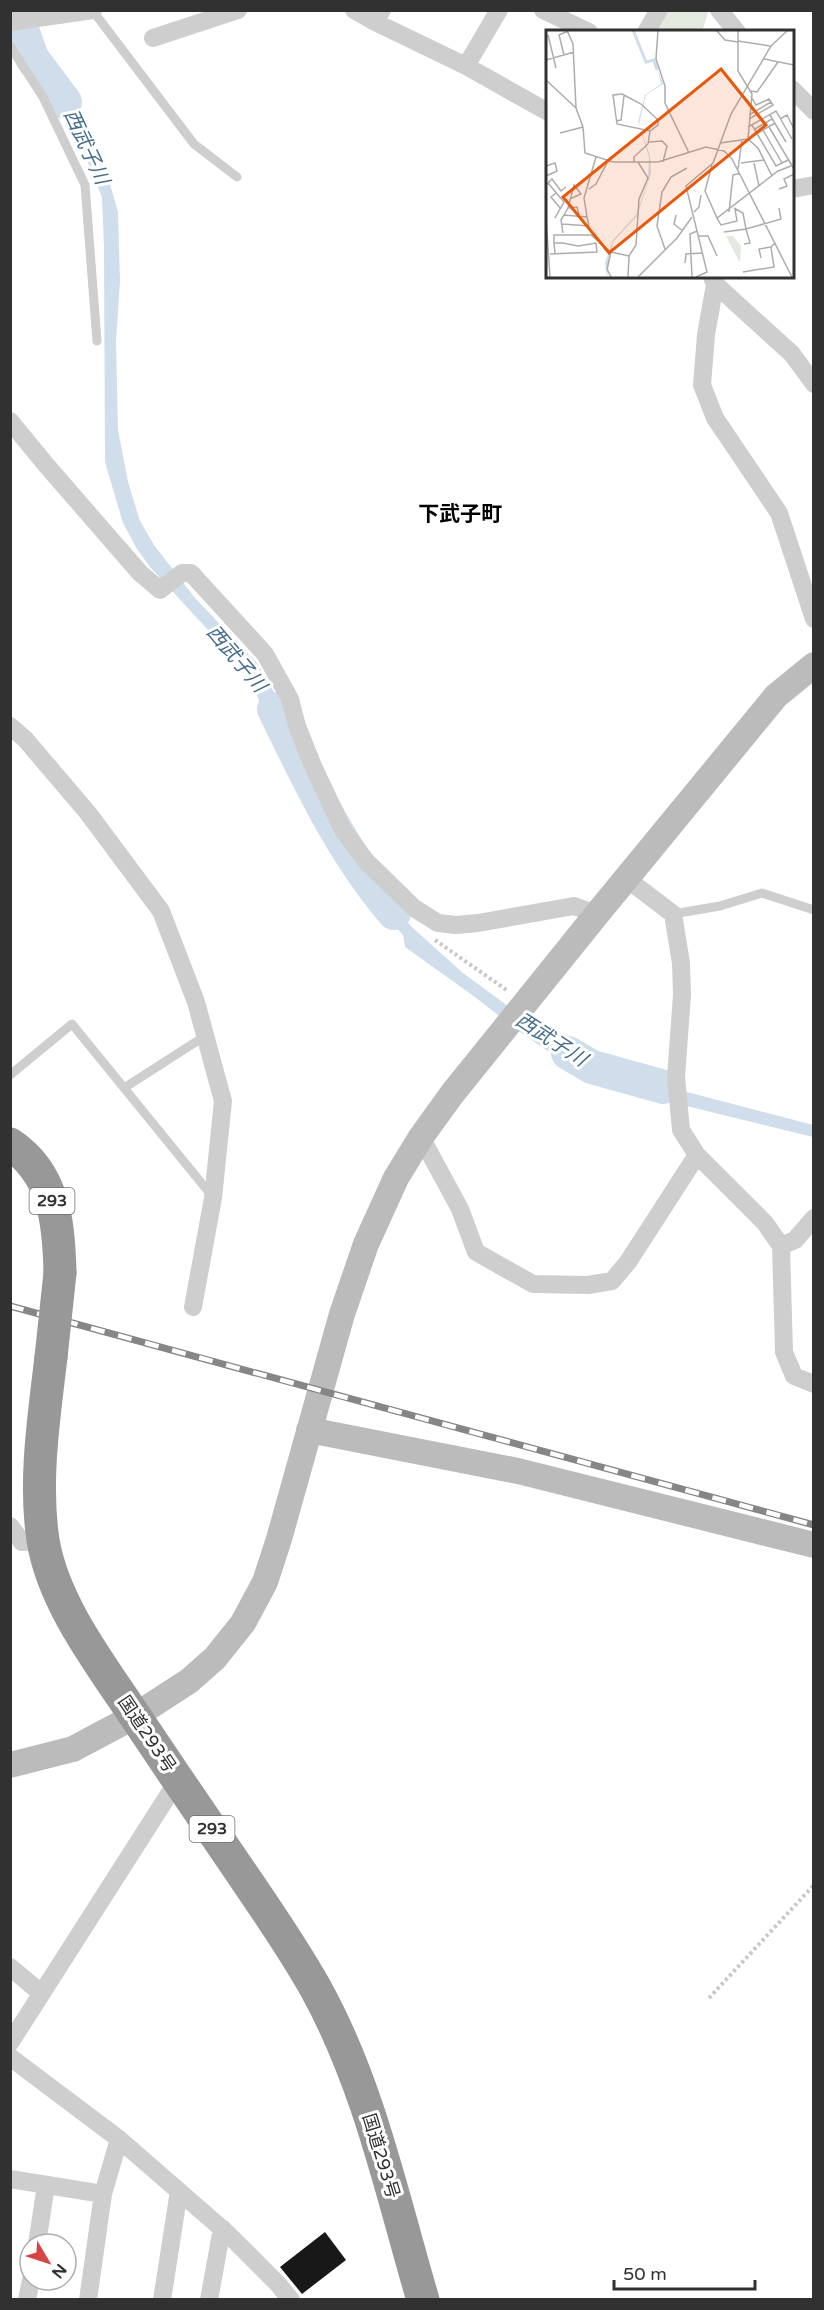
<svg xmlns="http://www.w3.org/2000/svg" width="824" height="2310" font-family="'Varela Round','Noto Sans JP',sans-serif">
  <rect width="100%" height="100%" fill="#fff"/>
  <path fill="#e3e9de" d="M709,10L702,31L654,32L665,11Z"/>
  <path fill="#cfdeea" d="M11,11H17L40,44L89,132L106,170L118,212L120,281L116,341L118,430L128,482L140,521L154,545L195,598L257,663L274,692L302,771L319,811L358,869L414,929L463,973L564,1047L611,1072L813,1125V1137L646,1096L614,1085L567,1064L517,1030L475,997L405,947L403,935L362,891L319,834L297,792L287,756L243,668L150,567L137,549L123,523L105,462L104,247L102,197L68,115L11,23Z"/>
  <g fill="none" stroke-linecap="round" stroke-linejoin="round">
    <path stroke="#cfdeea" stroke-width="34" d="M10,17L23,32L32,58L65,102
      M274,709C309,781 342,852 394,913
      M568,1053L592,1067L664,1087"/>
  </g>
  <path fill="#181818" d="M325,2232L346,2260L302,2294L280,2267Z"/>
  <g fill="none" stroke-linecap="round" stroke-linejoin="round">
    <path stroke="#c8c8c8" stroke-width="4" stroke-dasharray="3 3" stroke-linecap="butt" d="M435,940L508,991
      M709,1998L814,1885"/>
    <path stroke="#cecece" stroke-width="9" d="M93,11L194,144L237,177
      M10,46L43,97L85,185L97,341
      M673,914L720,906L762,893L814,910
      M10,1075L72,1024L212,1196
      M124,1088L205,1036"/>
    <path stroke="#cecece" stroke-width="18" d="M354,10L375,22
      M382,10L375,22L466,66L499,10
      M543,10L589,32
      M719,10L737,32
      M10,22L93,10
      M646,32L659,10
      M153,38L238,10
      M466,66L548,112
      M792,89L814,111
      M792,189L814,185
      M712,277L715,284L792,354L814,384
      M715,284L706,335L702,385L715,418L779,513L814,619
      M10,421L47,466L140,573L160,590L182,573H191L265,654L290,699L297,726L313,766L343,830L366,861L414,908L438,923L456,925L478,923L574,906L597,914
      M10,726L25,739L88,813L161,911L196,1002L223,1101L213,1198L193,1307
      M627,879L673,914L681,963L682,995L676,1077L681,1130L697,1155L765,1223L781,1246
      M421,1137L460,1209L476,1252L533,1284L588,1285L612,1281L628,1262L697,1155
      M814,1218L795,1240L781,1246L784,1352L794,1376L814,1384
      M10,1526L22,1542L43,1541
      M10,1967L41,1993
      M10,2043L178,1780
      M10,2057L119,2139L228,2234L278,2284L291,2300
      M10,2179L103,2194
      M37,2244L46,2185
      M27,2300L31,2280
      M88,2300L103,2194L119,2139
      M162,2300L179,2191
      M209,2300L222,2228"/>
    <path stroke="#bbb" stroke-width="26" d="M309,1430L518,1471L814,1545
      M10,1765L73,1749L135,1716L189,1681L215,1658L243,1623L265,1582L279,1539L342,1314L366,1244L396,1178L421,1137L452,1094L597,914L776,696L814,665"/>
    <path stroke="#989898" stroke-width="33" d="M10,1144C55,1174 59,1224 60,1273
      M51,1357C44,1417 34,1480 43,1540C53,1604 102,1666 137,1719C171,1770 205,1820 240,1871C266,1909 293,1948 316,1989C369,2085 392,2195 423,2300"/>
    <g stroke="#868686" stroke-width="7">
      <path id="rail" d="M10,1306L814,1525"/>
    </g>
    <use href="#rail" stroke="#fff" stroke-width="4.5" stroke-dasharray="14" stroke-linecap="butt"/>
    <path stroke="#989898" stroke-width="33" d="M51,1357L60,1273"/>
  </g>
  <g text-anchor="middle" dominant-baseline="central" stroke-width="6" stroke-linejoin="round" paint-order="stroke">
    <g fill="#fff" stroke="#6f6f6f" stroke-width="1.5">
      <rect x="29.5" y="1188" width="45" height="26" rx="4.5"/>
      <rect x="189.5" y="1816" width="45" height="26" rx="4.5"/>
    </g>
    <g font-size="16" font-weight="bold" fill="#313131">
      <text x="52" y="1201">293</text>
      <text x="212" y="1829">293</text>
    </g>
    <g font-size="18" fill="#313131" stroke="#fff">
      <text transform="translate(147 1734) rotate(56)">国道293号</text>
      <text transform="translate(381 2156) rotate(73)">国道293号</text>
    </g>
    <g font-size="20" font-style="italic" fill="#456c8d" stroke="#fff">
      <text transform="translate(86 147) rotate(65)">西武子川</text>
      <text transform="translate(236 659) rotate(50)">西武子川</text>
      <text transform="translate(551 1040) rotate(33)">西武子川</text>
    </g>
    <g font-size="21" font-weight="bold" fill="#000" stroke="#fff">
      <text x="460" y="514">下武子町</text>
    </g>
  </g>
  <g transform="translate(546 30)">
    <rect width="248" height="248" fill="#fff"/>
    <path d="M180,206H187L195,216L194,233Z" fill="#e3e9de"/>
    <path d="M111,38L117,54L100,65L93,94L104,126L105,143L91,186L67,212L61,247L59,233L67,210L90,185L102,151L103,127L92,92L99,65L115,54Z" fill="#cfdeea"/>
    <path fill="none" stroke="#cfdeea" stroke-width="3" d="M87,0L100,32L108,30L111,40"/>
    <path fill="none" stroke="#adadad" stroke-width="1.5" d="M21,0L27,14L30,78L37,97L39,123L67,132H112L160,117L178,121L186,129L246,247M112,0L110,29L119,56V73L143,123M170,0L179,10L192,12M192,0V41L206,64L202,109L212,118L226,146M2,5L10,38M192,11L224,16M18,25L13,5L22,1M218,29L248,35M0,30L28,22M0,50L30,78M205,61L211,62L232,32M76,64L95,74L112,90V95L104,101L71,94L67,65ZM203,85L225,72M224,85L240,112M203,89L227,75L223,69L210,75L205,66M234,89L241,85L248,99M70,91L75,90L78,66M206,95L230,136L242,130M202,97L230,81L246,109M223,97L248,139M209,99L226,89M217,100L236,133M14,103L37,97M103,112L116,111L121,116L117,132M174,113L202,109L229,93M88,132V127L102,114L104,101M195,133L218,130M208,133L213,156M166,135L159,161L171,188L232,141L245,136M0,136L9,133L11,141L0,146M192,139L196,110M2,153L18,172L9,188M0,155L6,149L15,161L20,157M43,159L50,154L62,131M233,159L241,156L238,149L248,144M10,163L5,167L15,179M38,168L50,127M38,168L41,187M22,178L28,155L35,164L24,169M148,182L153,177L155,165M183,182L187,145L194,143M18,185L22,178L31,177L34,189M130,185L128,194L137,201M0,187L4,247M171,188L175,195L191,191L189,179M16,194L43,196L41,187L18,185L15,190L17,203M178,202L200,199L197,183L188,178M153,206H162L171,226M8,213V205H45L65,222L83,226M198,214L204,213L200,199L235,189L233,178M119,219L111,196L116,162L125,147L141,138M65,222L61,239L65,247M4,224L51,222L50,213L32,216L17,213H8L9,223M215,228L213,219L225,217M139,233L140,224L156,223M197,242L228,237L225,217L229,213M82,247L83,226L90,215L93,169L102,148L92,132M92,247L131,208L146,187M146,247L144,204L151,201M150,247L161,242L140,156L167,133L185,84L225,16L242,0"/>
    <path fill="#e8590c" fill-opacity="0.15" stroke="#e8590c" stroke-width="3" d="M175,39L220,95L63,223L17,167Z"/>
    <rect width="248" height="248" fill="none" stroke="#313131" stroke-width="3"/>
  </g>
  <rect width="824" height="2310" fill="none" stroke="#313131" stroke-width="24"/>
  <g transform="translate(48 2262) rotate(129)"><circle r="28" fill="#ffffff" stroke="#adadad" stroke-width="1.5"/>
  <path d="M0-4.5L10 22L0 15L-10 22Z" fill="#d74445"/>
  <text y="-9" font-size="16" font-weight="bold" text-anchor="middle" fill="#313131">N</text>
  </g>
  <path d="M614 2280v9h141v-9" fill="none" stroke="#313131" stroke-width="3"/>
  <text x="623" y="2280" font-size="18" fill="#313131" stroke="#ffffff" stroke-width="4.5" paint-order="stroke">50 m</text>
</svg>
